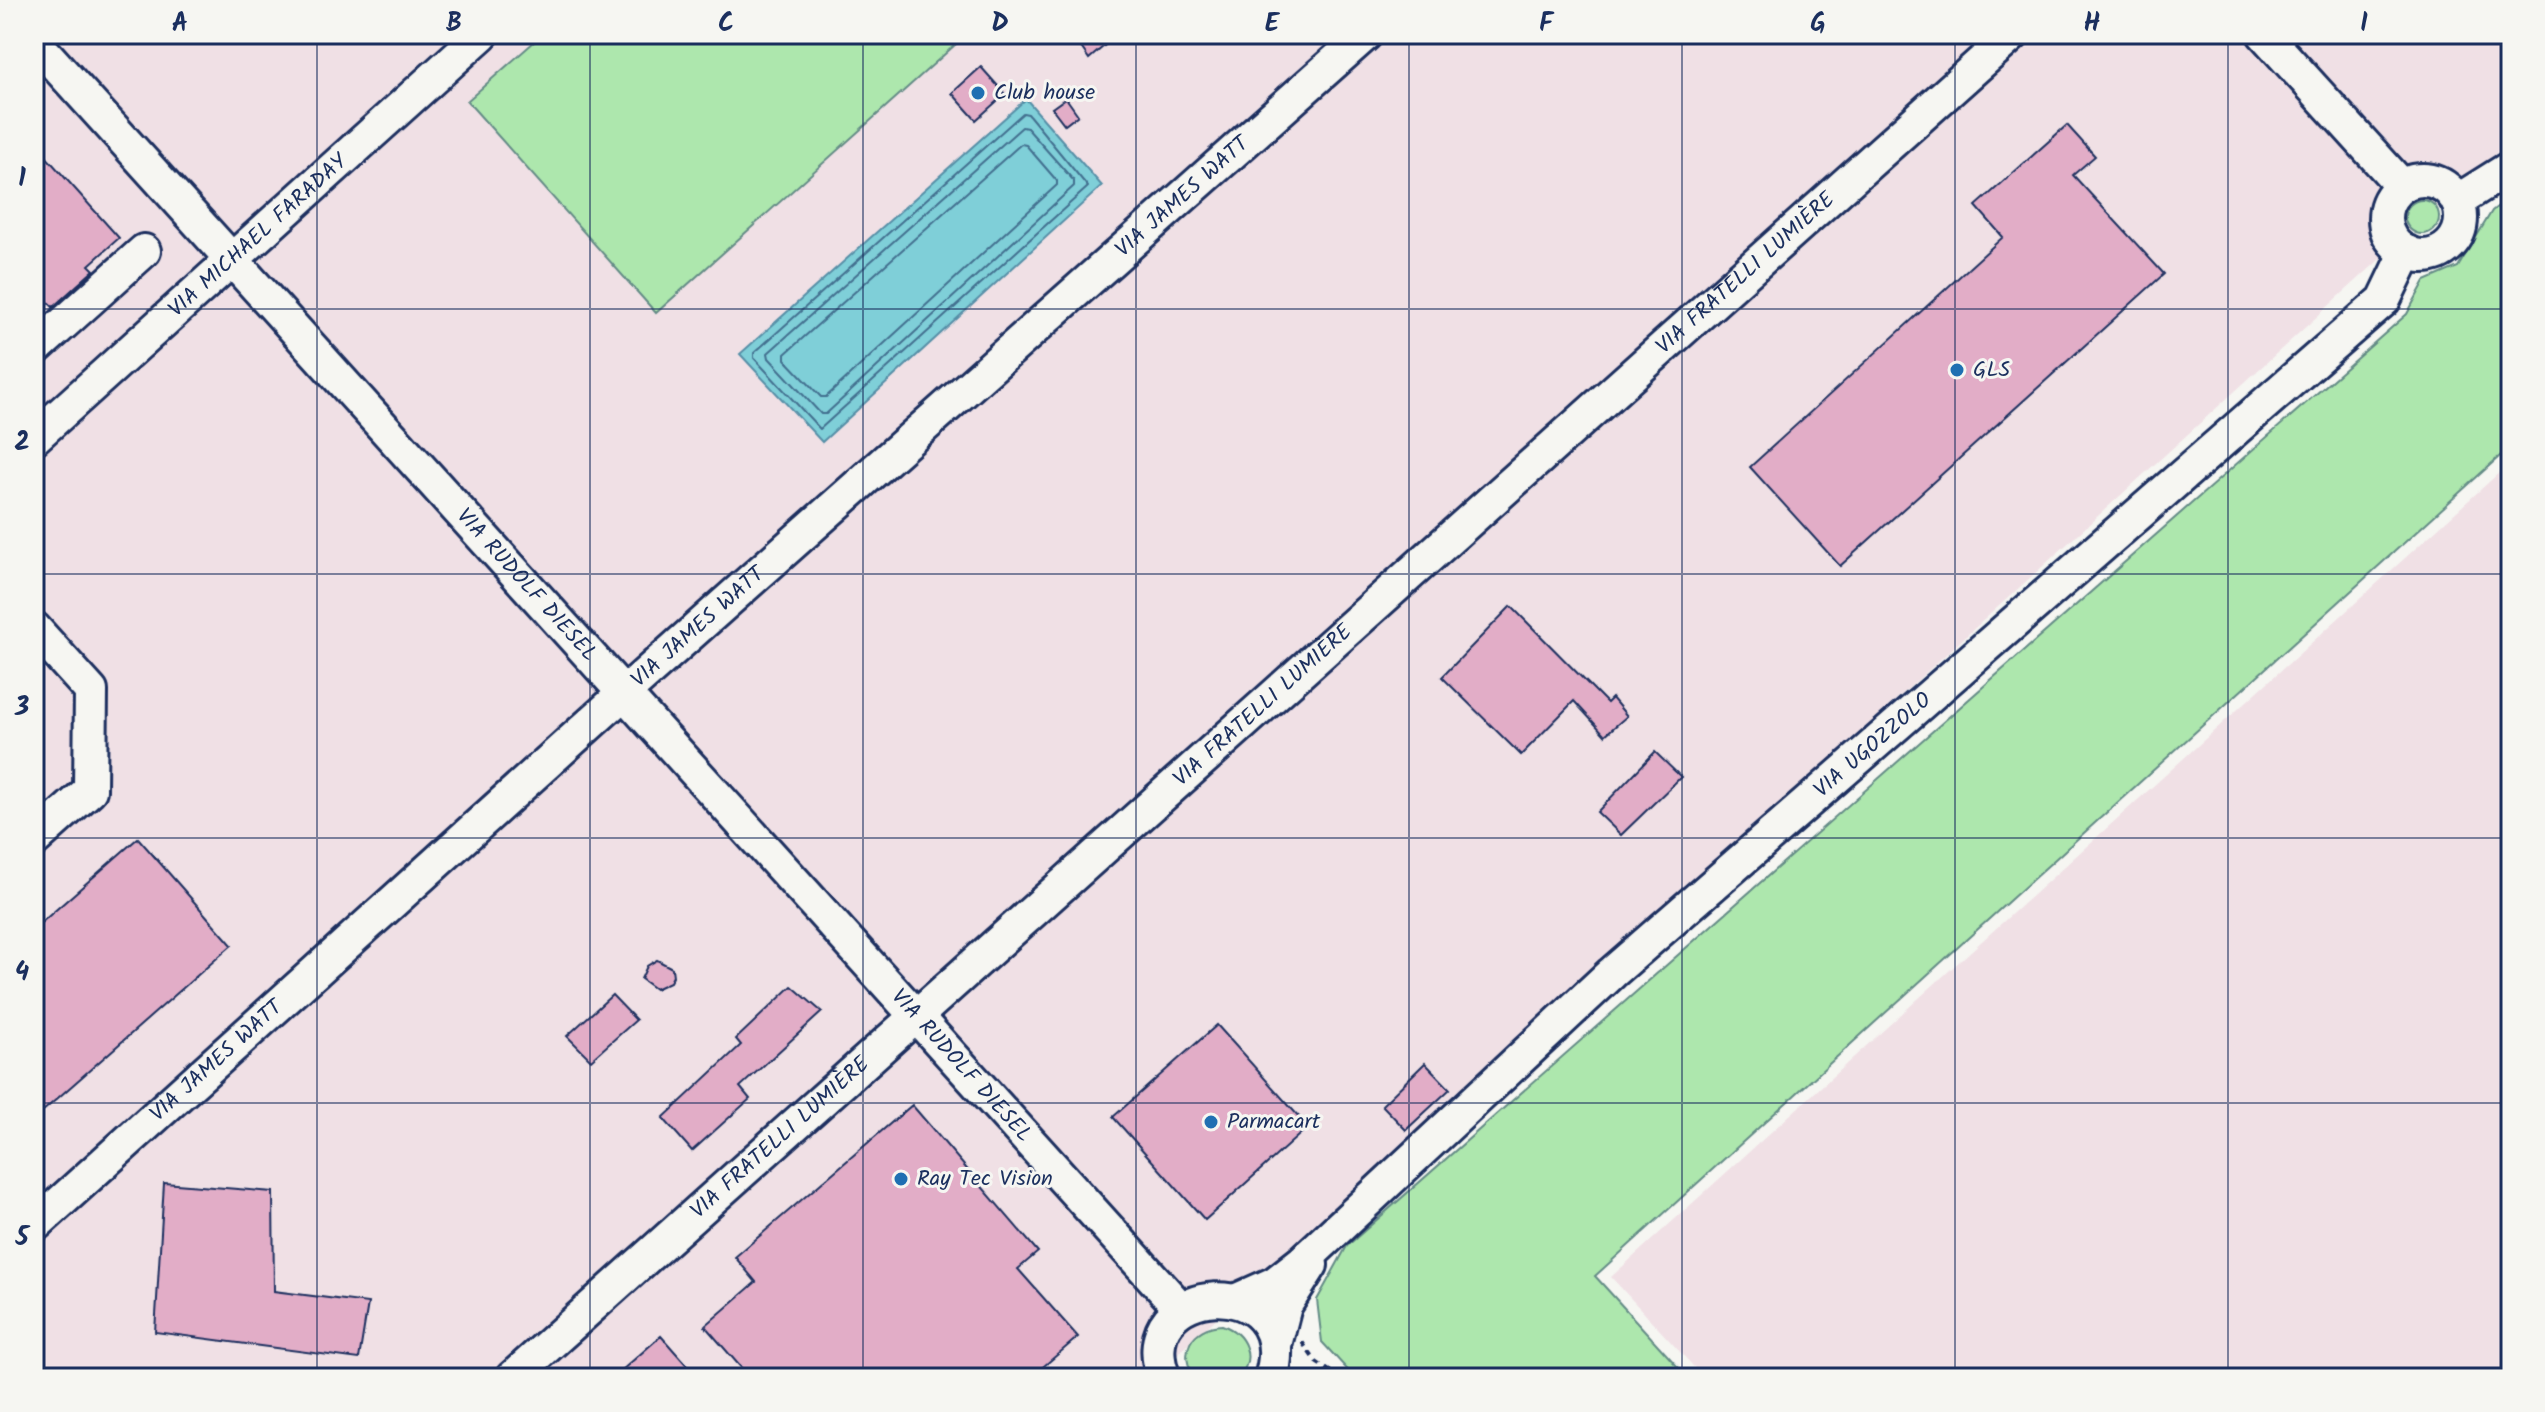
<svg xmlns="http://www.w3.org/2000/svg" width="2545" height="1412" font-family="Kalam,sans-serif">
  <rect width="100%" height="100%" fill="#f6f6f2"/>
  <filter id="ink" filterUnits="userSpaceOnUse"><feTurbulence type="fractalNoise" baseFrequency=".0125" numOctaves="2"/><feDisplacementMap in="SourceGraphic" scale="16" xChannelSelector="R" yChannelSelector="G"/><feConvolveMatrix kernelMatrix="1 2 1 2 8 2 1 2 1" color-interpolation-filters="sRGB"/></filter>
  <g filter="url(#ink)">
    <path fill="#f0e0e5" d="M34,34H2511V140L1151,1378H34Z
      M2511,462V1378H1704L1611,1277Z"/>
    <path fill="#ade7ad" stroke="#648b86" stroke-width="2" d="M543,34H966V35L656,313L467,101Z
      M2511,196V446L1595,1276L1688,1378H1355L1322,1342L1317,1300L1347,1246L2407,314L2425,281L2458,267L2492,211Z
      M2405 217a17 17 0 1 1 34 0a17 17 0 1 1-34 0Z
      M1222,1325C1245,1333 1257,1358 1238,1378H1196C1176,1354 1192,1326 1222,1325Z"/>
    <path fill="#7fcfd8" stroke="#578fa7" stroke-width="2" d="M1026,99L1102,186L822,442L740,354Z"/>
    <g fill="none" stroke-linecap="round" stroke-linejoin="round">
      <path stroke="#436f8f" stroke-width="2" d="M1023,113L1028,114L1088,187L820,429L754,358V353Z
        M1022,127L1027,128L1074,181V186L826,414H821L769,358L768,353Z
        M1021,144L1026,145L1057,181V185L826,397H821L785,359V354Z"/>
    </g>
    <path fill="#e2adc7" stroke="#1b2f5e" stroke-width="2" d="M1072,34H1118L1089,59Z
      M981,67L1005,94L976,120L952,93Z
      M1066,98L1078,115L1065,125L1052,108Z
      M2067,125L2095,156L2073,175L2164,274L1840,566L1750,467L2003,237L1976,206Z
      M34,143L119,238L89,265L94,270L53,307L47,301L34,313Z
      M1511,606L1607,703L1612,698L1627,716L1605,735L1574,701L1521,755L1442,677Z
      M1655,752L1681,777L1621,835L1597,812Z
      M138,838L232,945L34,1119V929Z
      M657,960L672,968L673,976L670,982L655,989L641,979L647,966Z
      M792,986L822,1012L740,1087L750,1099L692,1151L663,1118L741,1045L736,1039Z
      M612,995L636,1020L591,1060L567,1036Z
      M1217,1025L1308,1127L1205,1220L1113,1117Z
      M1425,1063L1450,1089L1406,1130L1382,1105Z
      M912,1105L1038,1252L1018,1269L1078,1337L1030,1378H750L705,1326L756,1282L735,1257Z
      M164,1183L273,1192L274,1291L368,1303L359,1359L155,1332Z
      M661,1336L698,1378H613Z"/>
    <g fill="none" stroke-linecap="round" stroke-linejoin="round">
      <g stroke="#1b2f5e" stroke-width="38">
        <g id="minor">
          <path d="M2264,34L2402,186"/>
          <path id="s1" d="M34,41L1181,1309"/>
          <circle cx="2423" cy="218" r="38"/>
          <path d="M2457,201L2511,167"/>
          <path d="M34,350L144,251"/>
          <path id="s2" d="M34,438L482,34"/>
          <path d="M34,628L91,691L90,790L34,840"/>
          <path id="s3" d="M34,1226L623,694L1366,34"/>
          <path id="s4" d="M1237,1300L1275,1283L1303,1261L1612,973L2384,300L2407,252"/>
          <path d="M1275,1345L1285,1306L1311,1265"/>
          <path id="s5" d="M512,1378L2013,34"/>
          <path d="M1164,1378C1125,1278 1304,1268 1271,1378"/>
        </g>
      </g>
      <path stroke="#1b2f5e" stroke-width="4" stroke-dasharray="6 6" stroke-linecap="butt" d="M1302,1342L1316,1362L1340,1378"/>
      <use href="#minor" stroke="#f6f6f2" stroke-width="32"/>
    </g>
  </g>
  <path fill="none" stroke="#1b2f5e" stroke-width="2" stroke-opacity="0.55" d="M317,34V1378M590,34V1378M863,34V1378M1136,34V1378M1409,34V1378M1682,34V1378M1955,34V1378M2228,34V1378M34,309H2511M34,574H2511M34,838H2511M34,1103H2511"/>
  <g fill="#1f6fb2" stroke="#f6f6f2" stroke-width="3">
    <circle cx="978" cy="93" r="8"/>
    <circle cx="1957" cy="370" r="8"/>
    <circle cx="1211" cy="1122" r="8"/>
    <circle cx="901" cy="1179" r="8"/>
  </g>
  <g text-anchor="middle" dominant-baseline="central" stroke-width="6" stroke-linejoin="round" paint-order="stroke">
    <g font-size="22" fill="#1b2f5e" stroke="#f6f6f2" text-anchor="start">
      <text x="994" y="93">Club house</text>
      <text x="1973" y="370">GLS</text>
      <text x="1227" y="1122">Parmacart</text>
      <text x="917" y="1179">Ray Tec Vision</text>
    </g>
    <g font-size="22" fill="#1b2f5e" stroke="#f6f6f2">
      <text stroke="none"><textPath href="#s3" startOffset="1542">VIA JAMES WATT</textPath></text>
      <text stroke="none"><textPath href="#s2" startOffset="302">VIA MICHAEL FARADAY</textPath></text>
      <text stroke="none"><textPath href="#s5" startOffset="1656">VIA FRATELLI LUMIÈRE</textPath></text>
      <text stroke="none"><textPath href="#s1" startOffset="734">VIA RUDOLF DIESEL</textPath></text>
      <text stroke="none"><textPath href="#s3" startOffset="894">VIA JAMES WATT</textPath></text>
      <text stroke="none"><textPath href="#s5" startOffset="1008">VIA FRATELLI LUMIÈRE</textPath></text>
      <text stroke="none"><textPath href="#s4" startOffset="846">VIA UGOZZOLO</textPath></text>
      <text stroke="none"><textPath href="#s3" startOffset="246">VIA JAMES WATT</textPath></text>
      <text stroke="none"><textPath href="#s1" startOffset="1382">VIA RUDOLF DIESEL</textPath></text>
      <text stroke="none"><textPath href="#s5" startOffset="360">VIA FRATELLI LUMIÈRE</textPath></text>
    </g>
  </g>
  <rect width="2545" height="1412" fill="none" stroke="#f6f6f2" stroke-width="88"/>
  <rect x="44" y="44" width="2457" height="1324" fill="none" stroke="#1b2f5e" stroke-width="3"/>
  <g font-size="26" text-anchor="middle" font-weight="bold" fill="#1b2f5e">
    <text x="180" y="31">A</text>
    <text x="454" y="31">B</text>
    <text x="726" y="31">C</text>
    <text x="1000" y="31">D</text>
    <text x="1272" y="31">E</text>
    <text x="1546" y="31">F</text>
    <text x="1818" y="31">G</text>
    <text x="2092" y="31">H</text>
    <text x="2364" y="31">I</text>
    <text x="22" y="186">1</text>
    <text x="22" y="450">2</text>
    <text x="22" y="715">3</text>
    <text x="22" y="980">4</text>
    <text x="22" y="1245">5</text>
  </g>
</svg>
